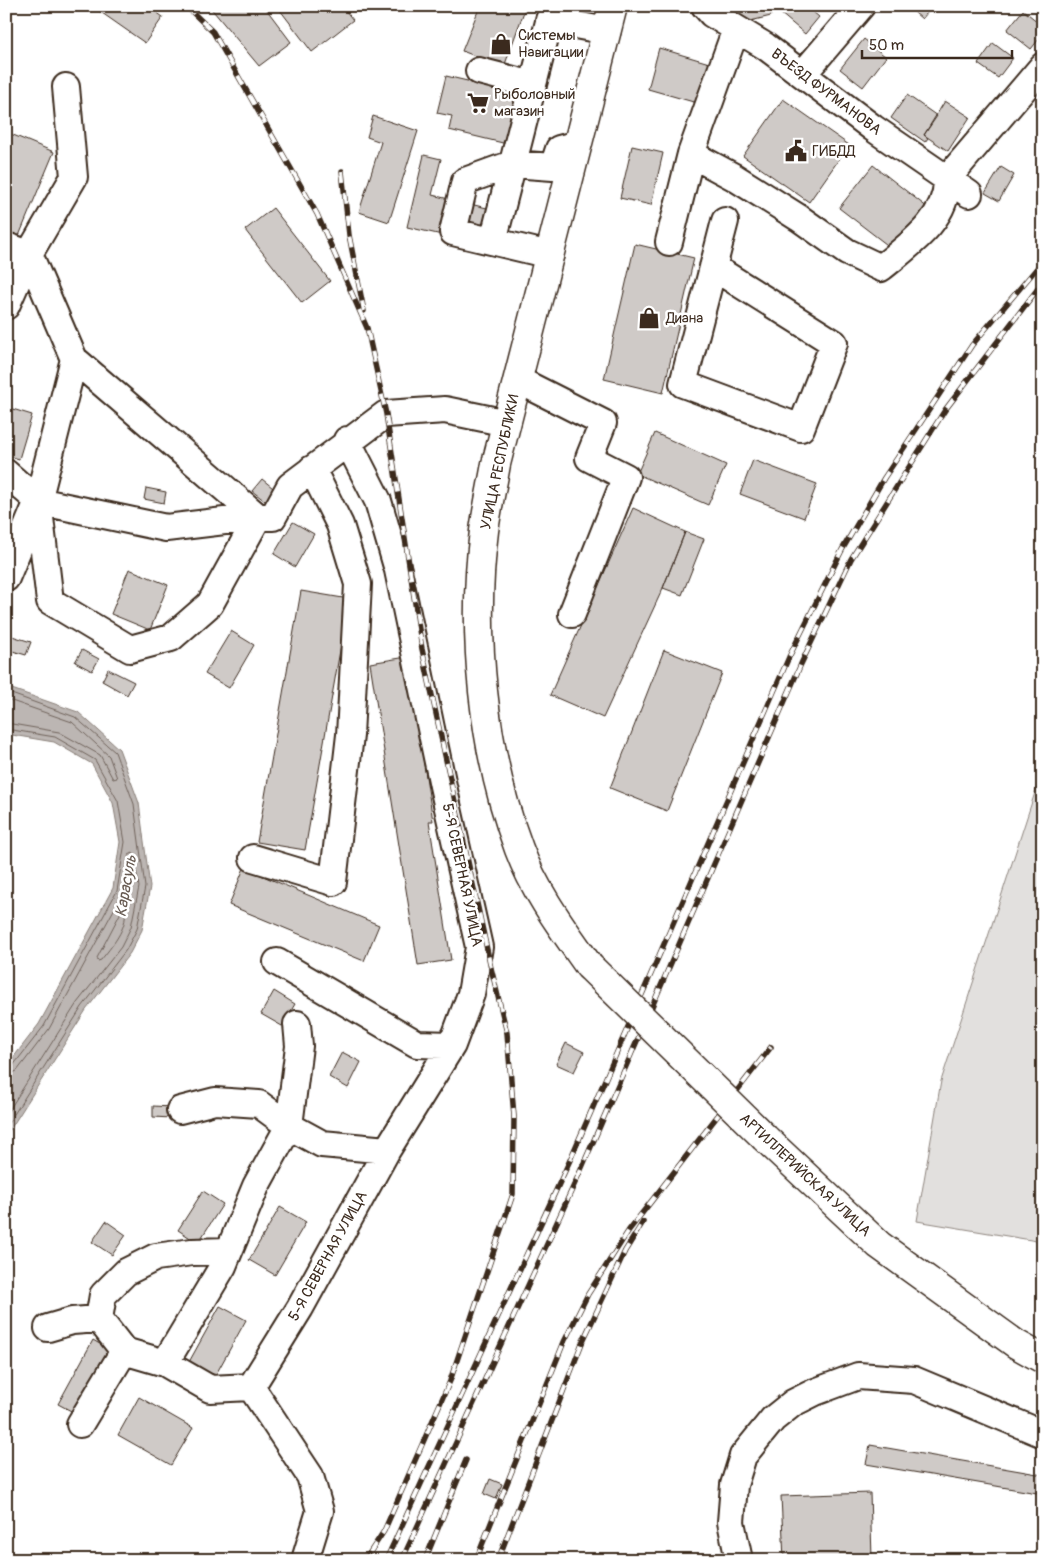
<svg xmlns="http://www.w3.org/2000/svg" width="1049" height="1566" font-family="Pangolin,sans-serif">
  <rect width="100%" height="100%" fill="#fff"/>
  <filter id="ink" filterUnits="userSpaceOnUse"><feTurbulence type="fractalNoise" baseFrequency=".02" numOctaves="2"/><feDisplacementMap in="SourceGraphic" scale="10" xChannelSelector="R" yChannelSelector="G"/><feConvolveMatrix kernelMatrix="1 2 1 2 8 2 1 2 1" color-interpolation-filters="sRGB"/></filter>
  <g filter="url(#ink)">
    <path fill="#e2e0de" stroke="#8e857e" d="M1043,768V1242L917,1221L941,1081Z"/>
    <path fill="#bcb6b3" stroke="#887e77" d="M6,687L78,712L119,749L139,803L150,887L142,930L130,953L86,1010L6,1136V1067L39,1024L113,888L120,842L113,803L92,764L54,742L6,734Z"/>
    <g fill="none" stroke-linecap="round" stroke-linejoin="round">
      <path stroke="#6f625a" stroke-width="1" d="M6,692L75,717L115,752L134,804L145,887L137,929L126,950L82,1007L6,1127
        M6,699L72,722L109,756L117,778L113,779L100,755L59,732L6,723
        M6,729L55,737L95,760L118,801L125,842L117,891L44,1026L12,1067L6,1069
        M125,911C128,928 111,947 101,960L98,961L97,958L121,912Z
        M6,1076L17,1071L49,1029L123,893L129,855L133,853L139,887L131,927L121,947L77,1003L6,1115"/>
    </g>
    <path fill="#cfcac7" stroke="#3b2a1e" d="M92,6H148L163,17L145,43Z
      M209,6H264L291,42L259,66Z
      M277,6H342L353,20L312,52Z
      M480,6H526L504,67L462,51Z
      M734,6H768L771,16L738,24Z
      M785,6H806L819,17L805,34L780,13Z
      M907,6H933L922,19Z
      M1023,10L1043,26V34L1031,49L1007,30Z
      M864,39L886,57L863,87L840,69Z
      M993,43L1013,58L998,78L978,64Z
      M659,48L716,65L704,105L648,89Z
      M446,76L519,93L507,144L449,130L452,116L437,113Z
      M907,95L937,116L924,135L928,138L925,142L891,118Z
      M783,99L849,145L809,202L743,156Z
      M6,100L12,102L6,118Z
      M945,101L970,117L948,151L924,135Z
      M373,116L418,131L389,222L359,212L381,142L367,137Z
      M6,132L54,152L16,243L6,239Z
      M632,146L663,153L651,205L620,198Z
      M424,155L441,159L432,195L508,213L499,248L407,227Z
      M873,165L928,208L895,251L839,208Z
      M1001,167L1014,175L999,201L985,193Z
      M273,208L330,281L302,303L245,230Z
      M635,244L694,258L663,393L604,379Z
      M6,407L32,415L19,459L6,455Z
      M655,433L726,465L708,505L637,474Z
      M753,460L817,484L804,518L740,494Z
      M262,479L278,492L269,504L252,491Z
      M146,488L166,492L164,503L144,499Z
      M633,508L685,532L663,588L603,718L550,695Z
      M293,522L314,534L295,567L274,554Z
      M685,532L704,539L682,595L663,588Z
      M129,569L168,585L150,630L111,614Z
      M301,591L349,599L305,850L257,842Z
      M231,631L254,645L229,688L205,674Z
      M12,636L31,642L26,655L9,650Z
      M82,650L99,659L92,671L75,662Z
      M664,650L722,673L667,811L610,788Z
      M407,657L433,821H429L451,960L418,965L370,663Z
      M108,669L134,682L127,695L102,681Z
      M244,868L379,925L364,961L229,905Z
      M274,991L295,1004L282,1026L261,1014Z
      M566,1043L584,1052L574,1072L556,1064Z
      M342,1052L361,1062L348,1088L329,1077Z
      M153,1106L172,1107L171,1118L153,1117Z
      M203,1191L223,1204L198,1243L178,1230Z
      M280,1207L306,1222L275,1275L249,1260Z
      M106,1221L126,1235L112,1255L92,1242Z
      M220,1306L246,1320L215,1376L189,1362Z
      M93,1340L110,1350L75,1413L58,1404Z
      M139,1397L193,1428L171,1465L118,1435Z
      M870,1445L1043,1475V1494L866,1464Z
      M490,1479L502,1484L496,1499L484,1494Z
      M870,1493L872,1558L784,1560L781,1496Z"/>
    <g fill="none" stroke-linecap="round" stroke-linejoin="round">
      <g stroke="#3b2a1e" stroke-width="30">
        <path id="minor" d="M705,6L712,14L765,46L873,128L969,194
          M549,20L607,31
          M736,29L691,154L734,177L799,218L847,252L881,268C909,245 948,219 947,179
          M479,71L533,85
          M803,74L861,6
          M947,179L1043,66
          M493,241L553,6
          M669,242L691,154
          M6,246L29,254L6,306
          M550,255L453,232L465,181L512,164L553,167L559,149L578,144
          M713,267L834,343L801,428L683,384L725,221
          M74,359L258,517H273L290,486L386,414L445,410L507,423
          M518,380L603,423L589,458L626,477L572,614
          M6,473L38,501L6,578
          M38,501L166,528L258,517L210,604L171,638L130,649L50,601L38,501L74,359L29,254L74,177L66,87
          M253,858L333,882L350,735L358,584L340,525L312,469
          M277,962L417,1044L452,1045
          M297,1024L299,1046L289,1126L322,1144L387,1150
          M180,1110L215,1101L259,1104L289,1126L256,1186L223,1266L165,1363L210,1389L251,1387
          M99,1319L103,1295L126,1272L156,1257L192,1252L229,1251
          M48,1328L72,1321L99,1319L124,1351L165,1363
          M251,1387L300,1308L387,1150L452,1045L471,994L479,947L443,786L398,570L378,501L347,440
          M251,1387L310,1476L320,1511L305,1560
          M80,1424L124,1351
          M739,1560L731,1522L734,1485L743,1456L773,1419L793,1403L815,1392L858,1376L914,1380L1043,1434"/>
      </g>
      <g stroke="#3b2a1e" stroke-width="31">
        <path id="major" d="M589,966C563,929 535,892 519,849C483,753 471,633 484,531C487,509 492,487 496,464L613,6
          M765,1138L879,1245L1016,1344L1043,1359"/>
      </g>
      <use href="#minor" stroke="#fff" stroke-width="26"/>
      <use href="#major" stroke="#fff" stroke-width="28"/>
      <g stroke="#3b2a1e" stroke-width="5.5">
        <path id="rail" d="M186,6L213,32L317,214L367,328L386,414L422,649L491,968L507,1033L514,1116L513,1194L450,1381L384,1531L365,1560
          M342,171L349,235L364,311
          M386,1560L570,1160L789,657L842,550L884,478L972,345L1043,261
          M402,1560L580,1172L801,664L851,559L945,410L1043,282
          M425,1560L466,1460
          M476,1560L564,1342L588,1294L629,1230L771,1047
          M498,1560L582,1343L625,1251L643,1222"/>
      </g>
      <use href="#rail" stroke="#fff" stroke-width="4" stroke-dasharray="11" stroke-linecap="butt"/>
      <g stroke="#3b2a1e" stroke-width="31" stroke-linecap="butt">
        <path id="major-bridge" d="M589,966L765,1138"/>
      </g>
      <use href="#major-bridge" stroke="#fff" stroke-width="28"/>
    </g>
  </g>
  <defs>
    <g id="shop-bare" transform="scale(1.725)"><path d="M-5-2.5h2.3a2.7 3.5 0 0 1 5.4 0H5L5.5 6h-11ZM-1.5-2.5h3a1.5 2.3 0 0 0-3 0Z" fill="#3b2a1e" stroke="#fff" stroke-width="2.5" paint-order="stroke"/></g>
    <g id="supermarket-bare" transform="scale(1.725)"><path d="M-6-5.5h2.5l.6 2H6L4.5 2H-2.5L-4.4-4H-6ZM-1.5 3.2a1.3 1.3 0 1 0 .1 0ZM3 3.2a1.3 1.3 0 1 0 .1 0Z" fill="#3b2a1e" stroke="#fff" stroke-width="2.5" paint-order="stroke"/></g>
    <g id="civic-bare" transform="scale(1.725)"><path d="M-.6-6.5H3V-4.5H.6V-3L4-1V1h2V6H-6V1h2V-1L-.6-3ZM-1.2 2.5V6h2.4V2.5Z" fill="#3b2a1e" stroke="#fff" stroke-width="2.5" paint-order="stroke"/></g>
  </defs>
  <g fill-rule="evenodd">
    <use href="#shop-bare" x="501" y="44"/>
    <use href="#supermarket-bare" x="478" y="103"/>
    <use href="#civic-bare" x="796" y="151"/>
    <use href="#shop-bare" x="649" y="318"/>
  </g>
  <g text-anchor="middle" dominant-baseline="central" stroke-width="5" stroke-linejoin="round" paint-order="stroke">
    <g font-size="15" fill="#3b2a1e" stroke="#fff" text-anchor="start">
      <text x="518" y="35">Системы<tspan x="518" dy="17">Навигации</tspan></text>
      <text x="494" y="94">Рыболовный<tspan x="494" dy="17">магазин</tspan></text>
      <text x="812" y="151">ГИБДД</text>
      <text x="666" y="318">Диана</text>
    </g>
    <g font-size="15" fill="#3b2a1e" stroke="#fff">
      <text transform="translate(826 92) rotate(37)">ВЪЕЗД ФУРМАНОВА</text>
      <text transform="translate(500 462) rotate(-78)">УЛИЦА РЕСПУБЛИКИ</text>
      <text transform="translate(462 875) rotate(78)">5-Я СЕВЕРНАЯ УЛИЦА</text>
      <text transform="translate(805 1175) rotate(43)">АРТИЛЛЕРИЙСКАЯ УЛИЦА</text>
      <text transform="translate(328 1256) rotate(-61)">5-Я СЕВЕРНАЯ УЛИЦА</text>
    </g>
    <g font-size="16" font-style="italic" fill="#685b52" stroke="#fff">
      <text transform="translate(126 886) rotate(-80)">Карасуль</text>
    </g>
  </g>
  <rect width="1049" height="1566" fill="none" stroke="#fff" stroke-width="25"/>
  <rect x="12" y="12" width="1024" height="1541" fill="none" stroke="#3b2a1e" stroke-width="2" filter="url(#ink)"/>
  <path d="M862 50v8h150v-8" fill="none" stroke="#3b2a1e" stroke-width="2.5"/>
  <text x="869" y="50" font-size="15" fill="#3b2a1e" stroke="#ffffff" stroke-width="4" paint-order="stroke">50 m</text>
</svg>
